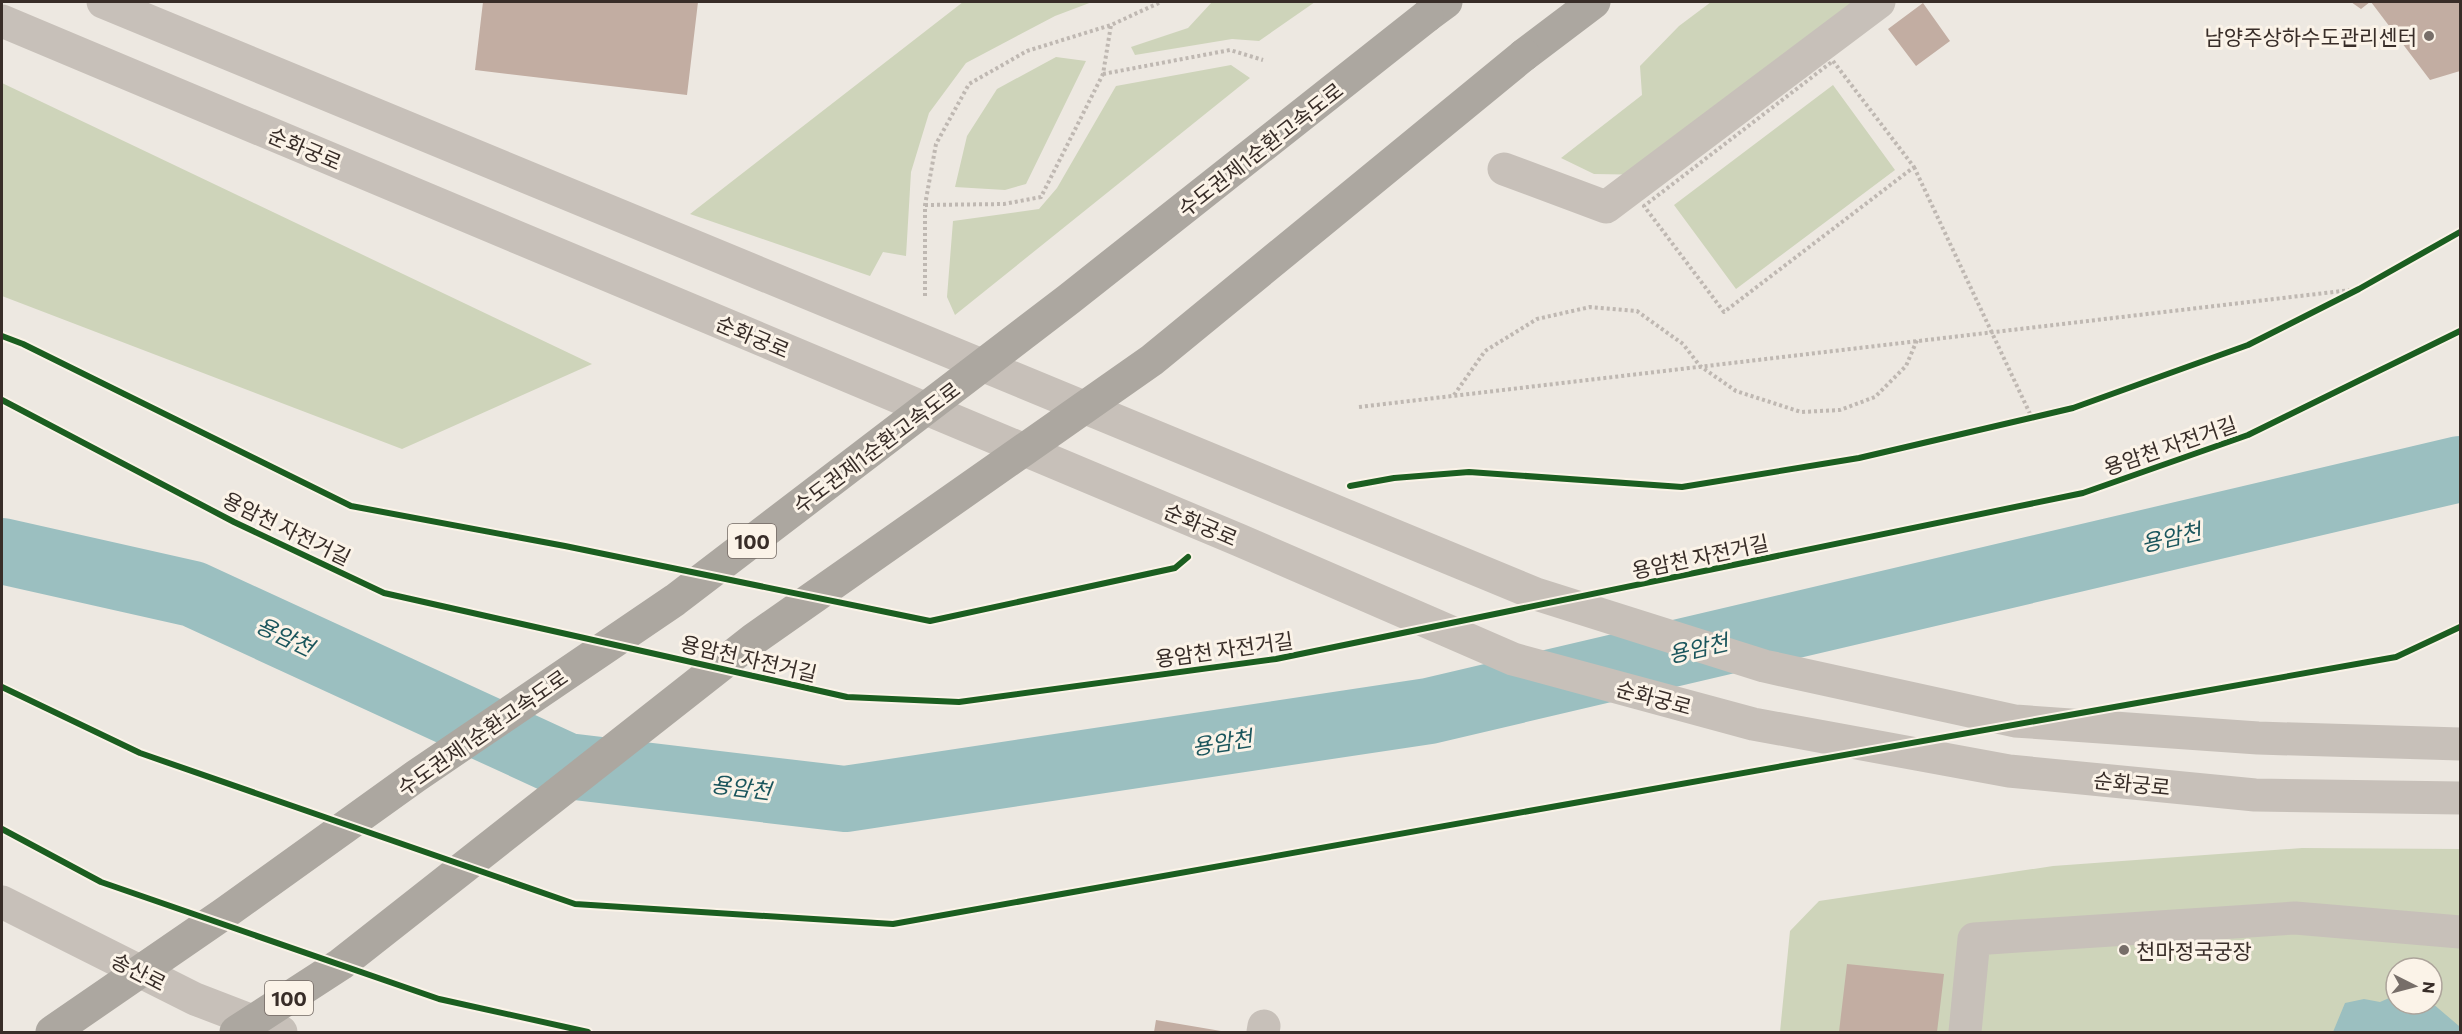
<svg xmlns="http://www.w3.org/2000/svg" width="2462" height="1034" font-family="Commissioner,'Noto Sans KR',sans-serif">
  <rect width="100%" height="100%" fill="#ede8e1"/>
  <path fill="#ced4ba" fill-rule="evenodd" d="M963,2H1092L1055,16L966,63L929,113L911,172L906,256L883,252L870,276L690,214Z
    M1212,2H1315L1259,41L1232,39L1135,55L1131,47L1188,28Z
    M1711,2H1873L1655,175L1594,174L1561,158L1642,95L1640,66L1679,26Z
    M1056,57L1086,61L1026,184L1005,190L955,187L967,136L997,89Z
    M1231,65L1250,78L955,315L947,297L953,221L1039,209L1057,188L1116,86Z
    M2,83L592,364L402,449L2,296Z
    M1833,85L1895,170L1736,289L1674,205Z
    M2302,848L2460,849V1032H1780L1790,931L1819,901L2053,866ZM2396,968H2432V1004H2396Z"/>
  <path fill="#9bbfc0" d="M2396,995V1004L2432,1003L2459,1026L2460,1032H2333L2345,1003L2364,999L2380,1002Z"/>
  <g fill="none" stroke-linecap="round" stroke-linejoin="round">
    <path stroke="#9bbfc0" stroke-width="66" d="M2,551L193,594L567,766L845,799L1429,711L2460,469"/>
  </g>
  <path fill="#c2ada2" d="M483,2H698L687,95L475,70Z
    M2351,2H2370L2361,9Z
    M2371,2H2460V71L2430,80Z
    M1923,3L1950,41L1916,66L1888,29Z
    M1847,964L1944,974L1937,1032H1839Z
    M1156,1020L1221,1031L1220,1032H1154Z"/>
  <g fill="none" stroke-linecap="round" stroke-linejoin="round">
    <path stroke="#bfb8b2" stroke-width="4" stroke-dasharray="3 3" stroke-linecap="butt" d="M1833,61L1914,167L1724,312L1644,206Z
      M1103,74L1230,50L1263,60
      M1914,167L2032,418
      M925,205L1004,204L1041,197L1103,74L1111,25
      M925,296V205L936,144L969,84L1027,51L1111,25L1161,2
      M1454,395L1485,351L1537,319L1590,307L1637,311L1683,344L1700,366L1736,391L1801,412L1840,410L1875,397L1906,366L1917,340
      M1359,407L2359,289"/>
    <path stroke="#c7c0b9" stroke-width="33" d="M103,2L1536,594L1764,666L2015,721L2258,738L2460,744
      M2,21L1239,540L1513,659L1753,724L2009,771L2255,795L2460,798
      M1504,169L1606,207L1879,2
      M2,902L195,999L281,1032
      M1263,1032L1264,1026
      M1965,1032L1974,939L2295,918L2460,932"/>
    <path stroke="#aca7a0" stroke-width="33" d="M1427,16L1446,2
      M1524,55L1594,2"/>
    <path stroke="#aca7a0" stroke-width="33" d="M52,1032L225,913L416,776L675,600L1069,299L1427,16
      M236,1032L341,964L754,639L1152,360L1524,55"/>
    <g stroke="#fbf3e8" stroke-width="10">
      <path id="cycleway" d="M2,336L23,344L351,506L565,546L930,621L1175,568L1188,557
        M2,400L234,522L384,593L847,697L959,702L1276,659L2083,493L2248,435L2460,331
        M1350,486L1394,478L1469,472L1682,487L1859,458L2073,408L2248,345L2359,289L2460,232
        M2,687L140,753L575,904L893,924L2396,657L2460,627
        M2,829L101,882L439,999L588,1032"/>
    </g>
    <use href="#cycleway" stroke="#1b5e20" stroke-width="6"/>
  </g>
  <g fill="#776e69" stroke="#fbf3e8" stroke-width="2">
    <circle cx="2429" cy="36" r="6"/>
    <circle cx="2124" cy="950" r="6"/>
  </g>
  <g text-anchor="middle" dominant-baseline="central" stroke-width="6" stroke-linejoin="round" paint-order="stroke">
    <g fill="#fbf3e8" stroke="#726862" stroke-width="1.5">
      <rect x="728" y="524" width="48" height="34" rx="4.5"/>
      <rect x="265" y="981" width="48" height="34" rx="4.5"/>
    </g>
    <g font-size="20" font-weight="bold" fill="#382d28">
      <text x="752" y="541">100</text>
      <text x="289" y="998">100</text>
    </g>
    <g font-size="21" fill="#382d28" stroke="#fbf3e8" text-anchor="end">
      <text x="2417" y="36">남양주상하수도관리센터</text>
      <text x="2136" y="950" text-anchor="start">천마정국궁장</text>
    </g>
    <g font-size="21" fill="#382d28" stroke="#fbf3e8">
      <text transform="translate(305 148) rotate(23)">순화궁로</text>
      <text transform="translate(1260 149) rotate(-38)">수도권제1순환고속도로</text>
      <text transform="translate(753 336) rotate(23)">순화궁로</text>
      <text transform="translate(2170 445) rotate(-19)">용암천 자전거길</text>
      <text transform="translate(876 447) rotate(-37)">수도권제1순환고속도로</text>
      <text transform="translate(1201 524) rotate(23)">순화궁로</text>
      <text transform="translate(287 528) rotate(26)">용암천 자전거길</text>
      <text transform="translate(1700 556) rotate(-12)">용암천 자전거길</text>
      <text transform="translate(1224 649) rotate(-8)">용암천 자전거길</text>
      <text transform="translate(749 658) rotate(13)">용암천 자전거길</text>
      <text transform="translate(1654 697) rotate(15)">순화궁로</text>
      <text transform="translate(482 732) rotate(-35)">수도권제1순환고속도로</text>
      <text transform="translate(2132 783) rotate(6)">순화궁로</text>
      <text transform="translate(139 971) rotate(27)">송산로</text>
    </g>
    <g font-size="22" font-style="italic" fill="#1a555c" stroke="#fbf3e8">
      <text transform="translate(2171 537) rotate(-13)">용암천</text>
      <text transform="translate(285 636) rotate(25)">용암천</text>
      <text transform="translate(1698 648) rotate(-13)">용암천</text>
      <text transform="translate(1222 742) rotate(-9)">용암천</text>
      <text transform="translate(741 787) rotate(7)">용암천</text>
    </g>
  </g>
  <rect width="2462" height="1034" fill="none" stroke="#382d28" stroke-width="6"/>
  <g transform="translate(2414 986) rotate(96)"><circle r="28" fill="#fbf3e8" stroke="#ada49b" stroke-width="1.5"/>
  <path d="M0-4.5L10 22L0 15L-10 22Z" fill="#776e69"/>
  <text y="-9" font-size="16" font-weight="bold" text-anchor="middle" fill="#382d28">N</text>
  </g>
</svg>
